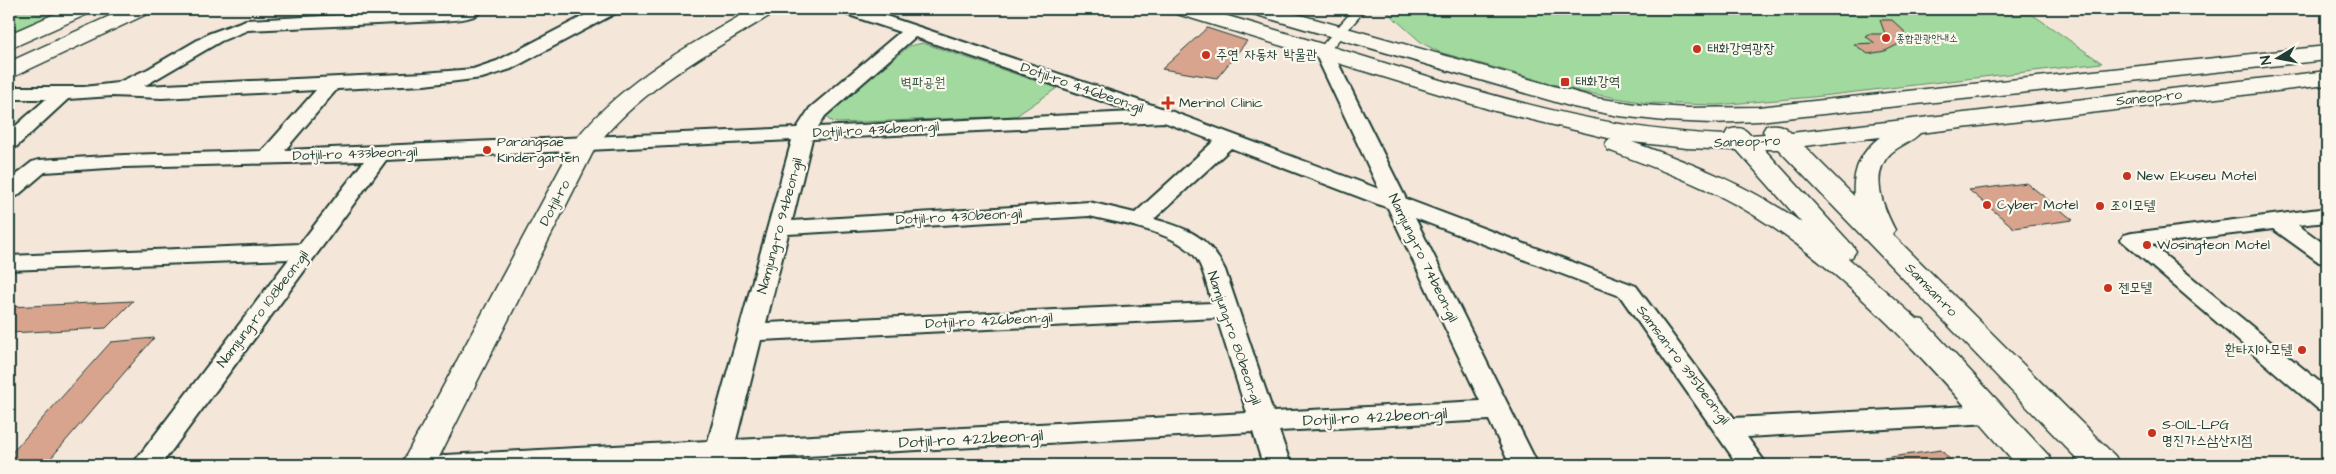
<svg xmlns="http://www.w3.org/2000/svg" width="2336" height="474" font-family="'Architects Daughter','Poor Story',sans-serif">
  <rect width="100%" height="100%" fill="#f4e6d9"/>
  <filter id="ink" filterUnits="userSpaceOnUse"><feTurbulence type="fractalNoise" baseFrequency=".02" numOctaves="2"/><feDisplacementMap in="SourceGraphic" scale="10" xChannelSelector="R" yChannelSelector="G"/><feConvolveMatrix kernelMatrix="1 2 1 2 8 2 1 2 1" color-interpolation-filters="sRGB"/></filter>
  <g filter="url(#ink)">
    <path fill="#a1d99e" stroke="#608b69" d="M9,9H65L9,33Z
      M1387,9H2018L2036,17L2102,63L1813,97L1717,105L1647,103L1581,92L1439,52L1422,43L1387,12Z
      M923,43L1057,88L1016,116L837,123L829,120L826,116L909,46Z"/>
    <path fill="#d8a48e" stroke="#1f3d34" d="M1880,20H1892L1904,31L1905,41L1885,51L1868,54L1854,44L1875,43L1865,36L1868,34H1885Z
      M1207,28L1247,41L1217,78L1162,69Z
      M2027,183L2073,220L2014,228L1969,190Z
      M133,301L106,328L9,333V307Z
      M154,338L45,465H9V456L111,342Z
      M1941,450L1955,465H1866L1862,461Z"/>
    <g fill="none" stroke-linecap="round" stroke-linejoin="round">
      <g stroke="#1f3d34" stroke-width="12">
        <path id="service" d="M1323,51L1360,9"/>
      </g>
      <g stroke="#1f3d34" stroke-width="4">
        <path id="minor" d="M456,9H484C476,20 453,20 440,21L248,30L221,41L144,86L424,73L473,69L497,61L597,9H618L616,13L511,69L482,78L424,85L337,89L285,150L797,128L810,108L900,32L843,13L840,9H865L1173,112L1379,189L1314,51L1317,47H1329L1332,51L1406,199L1636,286L1734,418L1990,405L1999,407L2003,414L1999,421L1990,423L1747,437L1767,465H1738L1620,296L1415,218L1538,465H1510L1489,420L1279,431L1291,465H1263L1253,432L731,460L729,465H703V462L634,465H432L436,458L446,455L708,441L792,140L386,160L161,465H132L289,259L9,270V256L300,244L364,161L124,167L45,172L17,196L9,197V180L32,162L39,160L124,155L262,151L316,90L162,98L112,96L68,99L16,147L9,149V132L46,99H9V87H84L117,83L148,69L208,34L246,20ZM915,37L1134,112L818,127L825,116ZM1164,122L1214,141L1135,213L1089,202L792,221L812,139ZM1231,148L1388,208L1480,401L1273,412L1225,270C1208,236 1189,229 1154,219ZM1089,216C1119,223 1173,231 1194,255C1204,267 1207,288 1212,303L766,323L788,234ZM1217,318L1247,413L736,440L761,340Z
          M2327,208V222L2298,225L2327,246V264L2319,262L2273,229L2151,244L2327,388V411L2318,409L2121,240L2124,235L2132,233Z"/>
      </g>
      <g stroke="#1f3d34" stroke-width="3">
        <path id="secondary" d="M66,9H94L90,13L9,49V34Z
          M125,9H153L149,13L17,75L9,77V62Z
          M752,9H778L774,13C710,52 644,86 596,146L435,465H401L576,139C625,79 687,47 752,9Z
          M1170,9H1203C1275,29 1346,51 1417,73C1519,104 1618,131 1725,135L1728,130C1738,127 1744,127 1750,135L1765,134L1763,131L1766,126C1777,123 1783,125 1791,133L2327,71V85L1920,133C1913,141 1900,145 1891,153C1869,174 1883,207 1895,230L1892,234L2115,456L2120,465H2083L1778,149H1764L1852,245L1856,251L1852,257L1848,258L1917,319L1923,320L2049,456L2054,465H2017C1939,376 1859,281 1757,217C1711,188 1659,169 1608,150L1605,145L1608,140L1612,139L1495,111L1174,13ZM1880,137C1860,152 1852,172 1854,196L1804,146ZM1632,142L1687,148L1737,150L1802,223C1751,186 1691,163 1632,142Z
          M1246,9H1279L1596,98L1642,105L1688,108L1759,107L2327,46V60L1759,121L1712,123L1665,121L1619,116L1573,107L1250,13Z"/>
      </g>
      <use href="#service" stroke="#fbf7ec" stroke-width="9"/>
      <use href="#minor" fill="#fbf7ec" fill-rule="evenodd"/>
      <use href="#secondary" fill="#fbf7ec" fill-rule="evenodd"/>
    </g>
  </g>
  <g fill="#c8321e" stroke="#fbf7ec" stroke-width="2">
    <circle cx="1886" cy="38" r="5"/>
    <circle cx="1697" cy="49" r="5"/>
    <circle cx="1206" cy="55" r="5"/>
    <rect x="1560" y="77" width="10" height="10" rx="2.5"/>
    <path d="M1165.5 95.5h5v5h5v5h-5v5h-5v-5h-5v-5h5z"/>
    <circle cx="487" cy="150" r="5"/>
    <circle cx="2127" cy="176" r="5"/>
    <circle cx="1987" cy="205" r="5"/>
    <circle cx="2100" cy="206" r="5"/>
    <circle cx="2147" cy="245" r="5"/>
    <circle cx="2108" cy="288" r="5"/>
    <circle cx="2302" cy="350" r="5"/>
    <circle cx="2152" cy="433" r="5"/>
  </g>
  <g text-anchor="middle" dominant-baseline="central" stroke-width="4.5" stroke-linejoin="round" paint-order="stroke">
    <g font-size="11" fill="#1f3d34" stroke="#fbf7ec" text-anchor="start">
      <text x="1896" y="38">종합관광안내소</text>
    </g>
    <g font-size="14" fill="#1f3d34" stroke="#fbf7ec" text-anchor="start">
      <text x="1707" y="49">태화강역광장</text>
      <text x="1216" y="55">주연 자동차 박물관</text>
      <text x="1575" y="82">태화강역</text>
      <text x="1179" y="103">Merinol Clinic</text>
      <text x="497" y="142">Parangsae<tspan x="497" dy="16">Kindergarten</tspan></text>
      <text x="2137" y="176">New Ekuseu Motel</text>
      <text x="1997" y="205">Cyber Motel</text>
      <text x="2110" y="206">조이모텔</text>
      <text x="2157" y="245">Wosingteon Motel</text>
      <text x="2118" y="288">젠모텔</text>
      <text x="2292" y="350" text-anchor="end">환타지아모텔</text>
      <text x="2162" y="425">S-OIL-LPG<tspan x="2162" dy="16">명진가스삼산지점</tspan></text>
    </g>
    <g font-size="14" fill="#395c49" stroke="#fbf7ec">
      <text x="923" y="83">벽파공원</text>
    </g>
    <g font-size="14" fill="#1f3d34" stroke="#fbf7ec">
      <text transform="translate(1082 88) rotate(19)">Dotjil-ro 446beon-gil</text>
      <text transform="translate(2149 98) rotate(-6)">Saneop-ro</text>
      <text transform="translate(876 130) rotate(-3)">Dotjil-ro 436beon-gil</text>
      <text transform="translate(1747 142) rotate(-2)">Saneop-ro</text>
      <text transform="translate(355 154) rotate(-2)">Dotjil-ro 433beon-gil</text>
      <text transform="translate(555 203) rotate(-62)">Dotjil-ro</text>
      <text transform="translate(959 217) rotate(-3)">Dotjil-ro 430beon-gil</text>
      <text transform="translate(780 226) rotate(-75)">Namjung-ro 94beon-gil</text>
      <text transform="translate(1423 258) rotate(64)">Namjung-ro 74beon-gil</text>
      <text transform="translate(1931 290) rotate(46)">Samsan-ro</text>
      <text transform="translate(263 309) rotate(-53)">Namjung-ro 108beon-gil</text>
      <text transform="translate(989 321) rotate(-3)">Dotjil-ro 426beon-gil</text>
      <text transform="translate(1234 338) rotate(71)">Namjung-ro 80beon-gil</text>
      <text transform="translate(1683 365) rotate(53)">Samsan-ro 395beon-gil</text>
    </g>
    <g font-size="16" fill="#1f3d34" stroke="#fbf7ec">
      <text transform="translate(1375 417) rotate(-3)">Dotjil-ro 422beon-gil</text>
      <text transform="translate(971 439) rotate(-3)">Dotjil-ro 422beon-gil</text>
    </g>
  </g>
  <rect width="2336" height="474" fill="none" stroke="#fbf7ec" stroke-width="30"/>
  <rect x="15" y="15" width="2306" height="444" fill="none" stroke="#1f3d34" stroke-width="2" filter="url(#ink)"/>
  <g transform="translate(2278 58) rotate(260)" stroke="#fbf7ec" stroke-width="4" paint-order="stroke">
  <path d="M0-4L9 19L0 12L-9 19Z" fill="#1f3d34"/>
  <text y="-8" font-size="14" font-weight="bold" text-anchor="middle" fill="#1f3d34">N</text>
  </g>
</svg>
